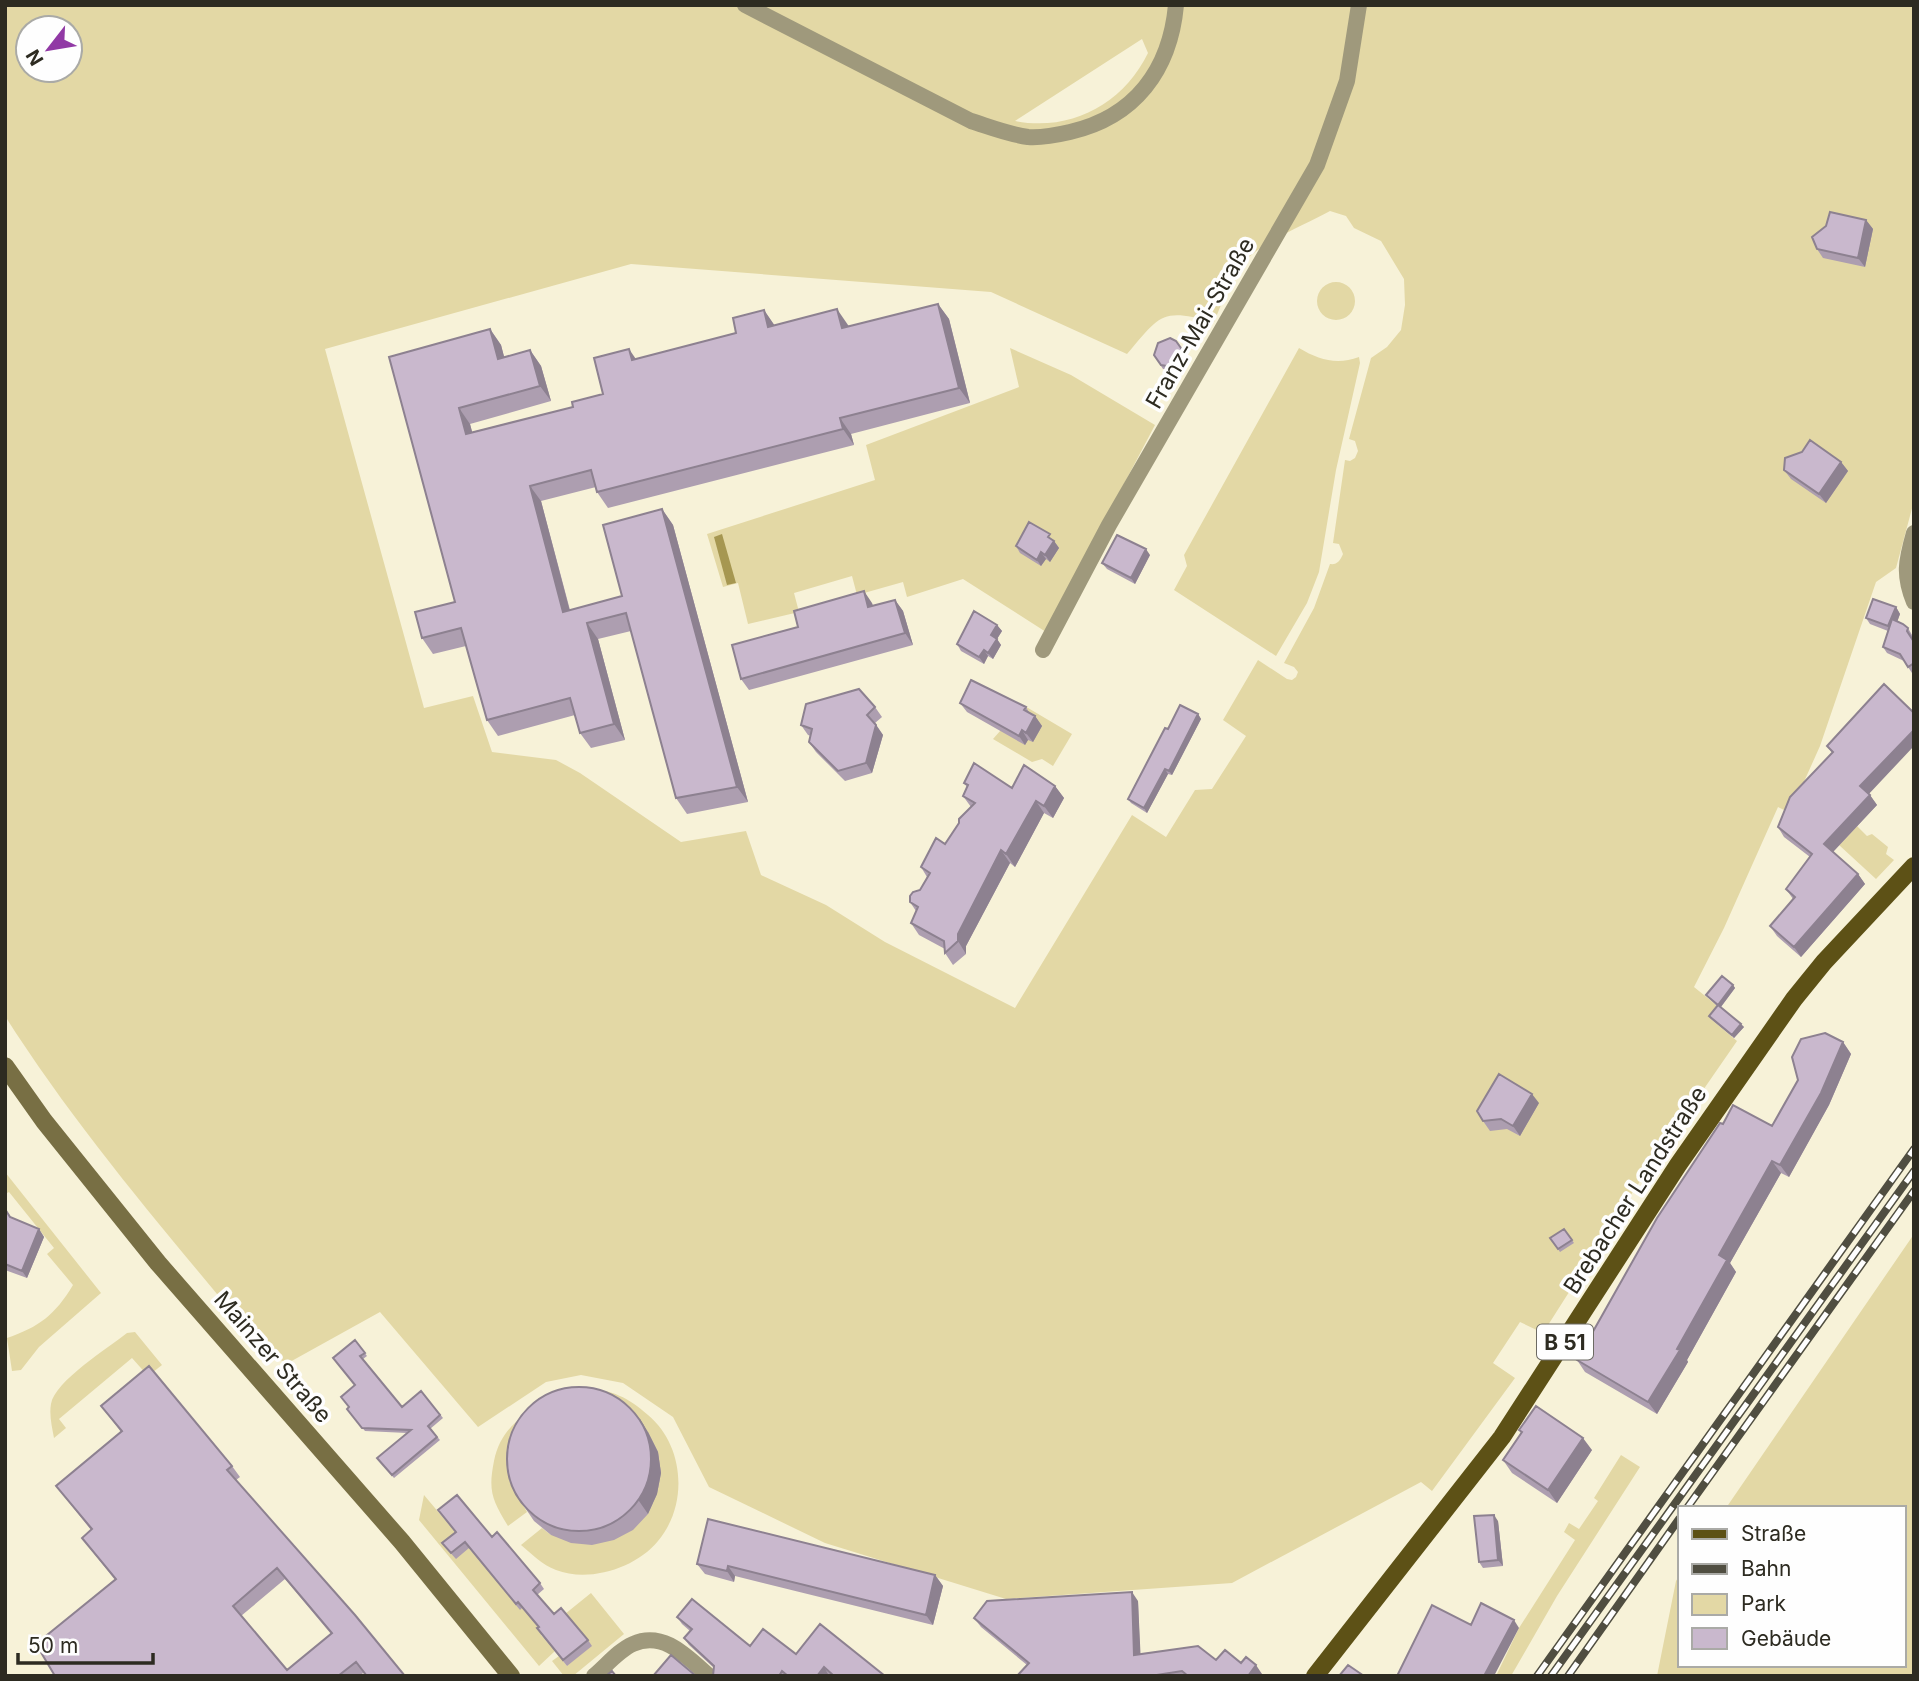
<svg xmlns="http://www.w3.org/2000/svg" width="1919" height="1681" font-family="Inter,sans-serif">
  <rect width="100%" height="100%" fill="#f7f2d8"/>
  <path fill="#e3d8a5" fill-rule="evenodd" d="M5,5H1914V501L1896,568L1876,582L1820,746L1790,813L1778,807L1724,928L1694,987L1720,1008L1711,1019L1737,1041L1634,1190L1543,1333L1520,1322L1493,1363L1515,1378L1432,1491L1421,1482L1232,1583L1006,1599L825,1543L709,1487L673,1417L623,1383L581,1375L546,1382L478,1427L380,1312L288,1363L278,1359L261,1347C172,1239 80,1134 5,1016ZM28,28H70V70H28ZM1142,39L1148,53C1123,104 1071,132 1015,121ZM1330,211L1346,216L1354,228L1381,241L1404,279L1405,305L1401,330L1387,347L1371,358L1349,439L1355,441L1358,451L1355,458L1350,461L1345,460L1333,543L1339,544L1343,554C1340,561 1337,565 1330,564L1314,608L1284,663L1294,667L1298,672L1296,677L1292,680L1287,679L1258,660L1223,720L1246,736L1212,789L1195,790L1166,837L1132,815L1015,1008L885,942L826,905L761,875L746,831L681,842L580,773L556,760L492,752L473,696L424,708L325,349L631,264L991,292L1127,354C1161,314 1161,308 1214,322C1223,301 1232,274 1248,258C1265,241 1308,223 1330,211Z
    M1317 301a19 19 0 1 1 38 0a19 19 0 1 1-38 0Z
    M1010,348L1071,375L1155,425L1046,632L963,579L907,597L903,582L857,595L852,576L794,593L799,612L748,624L738,583L723,587L707,534L875,480L866,445L1019,387Z
    M1299,348C1319,360 1337,365 1359,357L1360,363L1336,470L1319,572L1307,603L1276,656L1174,590L1187,566L1184,555Z
    M1023,705L1072,734L1053,766L1042,759L1032,762L993,739Z
    M1857,826L1867,836L1872,834L1888,847L1886,854L1894,860L1876,879L1839,845Z
    M5,1172L101,1293L39,1347L21,1370L12,1371L7,1338C39,1327 55,1315 73,1285L47,1254L54,1248L9,1192L5,1194Z
    M1914,1234V1676H1657L1676,1581L1679,1576V1665H1903V1508H1726Z
    M135,1332L162,1365L148,1376L132,1358L59,1419L66,1428L54,1438C52,1427 49,1415 51,1404C55,1381 108,1348 127,1333Z
    M586,1389C611,1389 629,1398 648,1415C684,1445 689,1504 658,1541C636,1568 589,1583 556,1570C542,1565 532,1554 521,1545L542,1528L551,1535L648,1514C667,1475 663,1449 634,1416L522,1503L527,1512L508,1526C492,1500 488,1491 494,1461C504,1413 546,1405 586,1389Z
    M1621,1455L1640,1467L1557,1596L1511,1676H1496L1519,1628L1575,1540L1564,1532L1569,1523L1579,1529L1598,1501L1594,1498Z
    M424,1495L520,1609L522,1608L543,1632L541,1635L555,1651L539,1666L419,1520Z
    M591,1593L624,1634L573,1676H564L552,1661L559,1656L567,1666L565,1614Z"/>
  <path fill="#a69751" d="M722,534L736,583L727,585L714,537Z"/>
  <g fill="none" stroke-linecap="round" stroke-linejoin="round">
    <path stroke="#9f997c" stroke-width="16" d="M745,5L971,121C990,127 1007,134 1028,137C1042,138 1057,135 1070,132C1135,117 1170,70 1176,5
      M1914,533C1906,561 1903,575 1914,602
      M1043,650L1109,525L1317,165L1347,81L1359,5
      M594,1676C606,1666 619,1650 633,1644C664,1630 688,1658 709,1676"/>
    <path stroke="#786f44" stroke-width="18" d="M5,1066L44,1121L158,1263L402,1542L511,1676"/>
    <path stroke="#5d5116" stroke-width="18" d="M1315,1676L1502,1437L1678,1165L1794,999L1824,962L1914,866"/>
    <g stroke="#504e41" stroke-width="8">
      <path id="rail" d="M1687,1508L1914,1191
        M1537,1676L1914,1149
        M1551,1676L1914,1171
        M1568,1676L1679,1519"/>
    </g>
    <use href="#rail" stroke="#fefefe" stroke-width="5" stroke-dasharray="16" stroke-linecap="butt"/>
  </g>
  <path fill="#ad9eb0" fill-rule="evenodd" d="M1866,220L1873,229L1865,267L1823,258L1817,249Z
    M938,304L949,319L970,403L851,434L854,445L608,508L597,492L596,487L541,501L570,610L622,596L662,509L673,525L748,802L687,814L676,798L631,631L598,639L625,740L591,748L580,733L575,715L498,736L487,720L466,646L433,654L422,638L455,602L389,357L490,329L501,345L504,357L530,350L541,366L551,401L470,424L472,432L573,407L603,394L636,359L736,333L764,310L774,325H848L849,326Z
    M1176,341L1185,354L1181,366L1176,370L1163,369L1154,355Z
    M1841,462L1848,471L1826,503L1791,479L1784,470Z
    M1054,541L1059,548L1050,562L1046,559L1041,566L1020,553L1016,546Z
    M1150,555L1135,584L1107,569L1102,563Z
    M895,600L903,611L913,645L749,690L741,679L798,627L872,603L873,606Z
    M1896,607L1900,614L1897,622L1908,628L1912,635V638L1914,641V672L1912,673L1904,661L1887,653L1883,647L1888,631L1870,624L1866,618Z
    M997,625L1002,631L997,639L1001,645L993,659L988,656L984,664L961,651L957,644Z
    M1884,684L1869,794L1877,805L1833,852L1858,874L1865,884L1801,957L1777,936L1770,926L1793,899L1786,889L1810,857L1784,837L1778,827L1832,753L1827,746Z
    M960,703L1026,707L1030,714L1035,716L1042,726L1033,742L1028,740L1025,745L967,712Z
    M875,707L882,717L875,723L883,735L872,773L845,781L816,752L809,742L811,736L808,735L801,725Z
    M1198,714L1201,719L1172,775L1168,774L1147,813L1131,803L1128,799Z
    M964,783L1012,788L1055,786L1064,798L1053,818L1044,813L1015,867L1010,863L966,946V954L953,965L945,953V949L919,935L911,923L916,911L910,902L920,890L927,877L921,867L945,844L971,807L963,796L967,787Z
    M1733,985L1735,988L1721,1007L1744,1027L1734,1038L1711,1019L1709,1016L1717,1006L1706,995Z
    M1843,1042L1851,1054L1829,1105L1789,1177L1781,1173L1730,1263L1736,1272L1687,1360L1688,1362L1657,1414L1585,1372L1577,1360L1723,1124L1772,1126Z
    M1539,1103L1520,1136L1507,1129L1490,1131L1483,1121Z
    M5,1209L11,1217L39,1229L44,1237L27,1278L5,1270Z
    M1564,1229L1574,1243L1560,1252L1550,1238Z
    M355,1340L367,1356L363,1359L402,1407L421,1391L443,1418L430,1429L440,1440L394,1478L377,1458L407,1433L365,1431L347,1409L349,1407L355,1385Z
    M101,1406L232,1466L240,1477L236,1480L405,1676H366L363,1673L360,1676H55L115,1580L82,1538L91,1530L56,1486L121,1432ZM285,1579L331,1634L287,1670L241,1616Z
    M1519,1430L1592,1450L1557,1503L1512,1473L1503,1460L1521,1433Z
    M648,1432L658,1452L661,1473L657,1494L648,1514L633,1530L614,1540L592,1545L571,1543L551,1535L534,1521L513,1490Z
    M438,1510L492,1537L540,1583L544,1589L537,1595L554,1614L588,1640L592,1646L567,1666L541,1634L537,1628L538,1627L522,1608L520,1610L469,1548L456,1559L446,1548L442,1543L455,1532Z
    M1498,1521L1503,1566L1483,1568L1479,1562Z
    M697,1564L935,1575L943,1586L933,1625L735,1576L734,1582L705,1574Z
    M1138,1601L1140,1654L1241,1663L1262,1674L1261,1676H1017L1027,1665L981,1627L974,1618Z
    M677,1617L750,1646L796,1654L885,1676H831L828,1674L827,1676H713L714,1668L689,1645L684,1638L690,1631L682,1624Z"/>
  <path fill="#8d8190" d="M1866,220L1873,229L1865,267L1858,258Z
    M938,304L949,319L970,403L959,388Z
    M837,309L848,325L853,344L842,328Z
    M764,310L775,326L768,327Z
    M490,329L501,345L509,375L498,359Z
    M629,349L640,365L632,360Z
    M530,350L541,366L551,401L540,386Z
    M1183,351L1185,354L1181,366L1179,363Z
    M459,408L470,424L477,450L466,434Z
    M840,418L851,434L854,445L843,429Z
    M1841,462L1848,471L1826,503L1819,494Z
    M530,486L541,501L574,627L563,612Z
    M662,509L673,525L748,802L737,787Z
    M1054,541L1059,548L1050,562L1045,555Z
    M1146,549L1150,555L1135,584L1131,578Z
    M1041,552L1046,559L1041,566L1037,560Z
    M864,591L872,603L876,619L868,607Z
    M895,600L903,611L913,645L905,633Z
    M1896,607L1900,614L1893,633L1888,626Z
    M587,623L598,639L625,740L614,724Z
    M997,625L1002,631L997,639L1001,645L993,659L988,653L991,635Z
    M984,650L988,656L984,664L979,657Z
    M1198,714L1201,719L1172,775L1169,771Z
    M1035,716L1042,726L1033,742L1026,733Z
    M876,725L883,735L872,773L866,763Z
    M1022,730L1028,740L1025,745L1019,736Z
    M1914,730V746L1867,796L1860,786Z
    M1165,769L1168,774L1147,813L1144,808Z
    M1055,786L1064,798L1053,818L1044,806Z
    M1870,795L1877,805L1831,854L1824,844Z
    M1036,801L1044,813L1015,867L1006,854Z
    M1001,850L1010,863L966,946V954L958,941V934Z
    M1858,874L1865,884L1801,957L1794,947Z
    M1733,985L1735,988L1720,1008L1718,1005Z
    M1741,1024L1744,1027L1734,1038L1732,1035Z
    M1843,1042L1851,1054L1829,1105L1789,1177L1780,1165Z
    M1532,1094L1539,1103L1520,1136L1513,1126Z
    M1772,1161L1781,1173L1730,1263L1736,1272L1687,1360L1688,1362L1657,1414L1648,1402L1677,1349L1719,1255Z
    M39,1229L44,1237L27,1278L22,1271Z
    M640,1419L648,1432L658,1452L661,1473L657,1494L648,1514L639,1501Z
    M1583,1438L1592,1450L1557,1503L1548,1490Z
    M1494,1515L1498,1521L1503,1566L1498,1560Z
    M728,1566L735,1576L734,1582L727,1571Z
    M935,1575L943,1586L933,1625L926,1615Z
    M1132,1592L1138,1601L1141,1664L1134,1655Z
    M1514,1620L1519,1628L1494,1676H1484Z
    M1256,1665L1262,1674L1261,1676H1248Z
    M824,1667L828,1674L827,1676H817Z"/>
  <path fill="#c9b8cd" stroke="#8d8190" stroke-width="2" fill-rule="evenodd" d="M1830,212L1866,220L1858,258L1817,249L1812,237L1826,226Z
    M938,304L959,388L840,418L843,429L597,492L591,470L530,486L563,612L622,596L603,525L662,509L737,787L676,798L626,613L587,623L614,724L580,733L570,698L487,720L461,628L422,638L415,612L455,602L389,357L490,329L498,359L530,350L540,386L459,408L466,434L573,407L572,402L603,394L594,358L629,349L632,360L736,333L733,318L764,310L768,327L837,309L842,328Z
    M1170,338L1176,341L1183,351L1179,363L1173,367L1161,365L1154,355L1158,343Z
    M1810,440L1841,462L1819,494L1784,470L1785,458L1802,452Z
    M1029,522L1050,534L1048,537L1054,541L1045,555L1041,552L1037,560L1016,546Z
    M1117,535L1146,549L1131,578L1102,563Z
    M864,591L868,607L895,600L905,633L741,679L732,645L798,627L794,611Z
    M1873,599L1896,607L1888,626L1866,618Z
    M974,611L997,625L991,635L997,639L988,653L984,650L979,657L957,644Z
    M1892,619L1903,624L1908,628L1907,631L1914,642V663L1908,667L1900,654L1883,647Z
    M971,680L1026,707L1024,710L1035,716L1026,733L1022,730L1019,736L960,703Z
    M1884,684L1914,713V730L1860,786L1870,795L1824,844L1858,874L1794,947L1770,926L1795,897L1786,889L1812,854L1778,827L1790,797L1833,752L1827,746Z
    M859,689L875,707L867,715L876,725L866,763L838,771L809,742L812,729L801,725L806,704Z
    M1180,705L1198,714L1169,771L1165,769L1144,808L1128,799L1165,728L1168,729Z
    M974,763L1012,788L1024,765L1055,786L1044,806L1036,801L1006,854L1001,850L958,934V941L945,953L944,941L911,923L918,907L910,902V896L913,892L920,890L930,873L921,867L936,838L945,844L959,823V819L975,803L963,796L968,785L964,783Z
    M1722,976L1733,985L1718,1005L1706,995Z
    M1718,1005L1741,1024L1732,1035L1709,1016Z
    M1825,1033L1843,1042L1821,1093L1780,1165L1772,1161L1719,1255L1727,1260L1677,1349L1680,1350L1648,1402L1577,1360L1657,1218L1720,1123L1723,1124L1733,1105L1772,1126L1798,1080L1792,1057L1801,1039Z
    M1499,1074L1532,1094L1513,1126L1501,1119L1483,1121L1477,1111Z
    M5,1209L10,1217L39,1229L22,1271L5,1264Z
    M1564,1229L1572,1240L1558,1249L1550,1238Z
    M355,1340L365,1353L360,1356L402,1407L421,1391L440,1415L428,1426L437,1437L392,1475L377,1458L411,1430L362,1428L347,1409L349,1407L341,1397L355,1385L333,1358Z
    M149,1366L232,1466L227,1470L355,1615L405,1676H367L356,1662L338,1676H55L36,1644L116,1579L82,1538L92,1529L56,1486L122,1431L101,1406ZM277,1568L332,1633L287,1670L233,1606Z
    M507 1459a72 72 0 1 1 144 0a72 72 0 1 1-144 0Z
    M1536,1406L1583,1438L1548,1490L1503,1460L1522,1432L1519,1430Z
    M457,1495L492,1537L497,1532L540,1583L533,1590L554,1614L561,1608L588,1640L563,1660L537,1628L539,1627L518,1602L516,1604L465,1542L451,1553L442,1543L456,1532L438,1510Z
    M1494,1515L1498,1560L1479,1562L1474,1516Z
    M708,1519L935,1575L926,1615L728,1566L727,1571L697,1564Z
    M1132,1592L1134,1655L1198,1646L1216,1660L1225,1650L1241,1663L1246,1657L1256,1665L1248,1676H1188L1182,1671L1157,1675L1156,1676H1017L1029,1663L974,1618L987,1601Z
    M692,1599L750,1646L763,1629L796,1654L820,1624L885,1676H834L824,1667L817,1676H788L782,1671L779,1676H713L714,1666L684,1638L692,1629L677,1617Z
    M1481,1603L1514,1620L1484,1676H1400L1398,1674L1432,1605L1471,1625Z
    M671,1655L696,1676H653Z
    M1348,1665L1364,1676H1339Z
    M612,1671L616,1676H606Z"/>
  <g text-anchor="middle" dominant-baseline="central" stroke-width="7" stroke-linejoin="round" paint-order="stroke">
    <rect fill="#fefefe" stroke="#6c6a63" stroke-width="2" x="1537" y="1324.5" width="56" height="35" rx="5"/>
    <g font-size="21" font-weight="bold" fill="#2d2b21">
      <text x="1565" y="1342">B 51</text>
    </g>
    <g font-size="23" fill="#2d2b21" stroke="#fefefe">
      <text transform="translate(1200 323) rotate(-60)">Franz-Mai-Straße</text>
      <text transform="translate(1635 1190) rotate(-57)">Brebacher Landstraße</text>
      <text transform="translate(273 1357) rotate(49)">Mainzer Straße</text>
    </g>
  </g>
  <rect width="1919" height="1681" fill="none" stroke="#2d2b21" stroke-width="14"/>
  <rect x="1678" y="1506" width="228" height="161" fill="#fefefe" stroke="#aaaaa6" stroke-width="2"/>
  <rect x="1692" y="1529" width="35" height="10" fill="#5d5116" stroke="#aaaaa6" stroke-width="2"/>
  <text x="1741" y="1541" font-size="21" fill="#2d2b21">Straße</text>
  <rect x="1692" y="1564" width="35" height="10" fill="#504e41" stroke="#aaaaa6" stroke-width="2"/>
  <text x="1741" y="1576" font-size="21" fill="#2d2b21">Bahn</text>
  <rect x="1692" y="1594" width="35" height="21" fill="#e3d8a5" stroke="#aaaaa6" stroke-width="2"/>
  <text x="1741" y="1611" font-size="21" fill="#2d2b21">Park</text>
  <rect x="1692" y="1628" width="35" height="21" fill="#c9b8cd" stroke="#aaaaa6" stroke-width="2"/>
  <text x="1741" y="1646" font-size="21" fill="#2d2b21">Gebäude</text>
  <g transform="translate(49 49) rotate(239)"><circle r="33" fill="#fefefe" stroke="#aaaaa6" stroke-width="2"/>
  <path d="M0-5L12 26L0 18L-12 26Z" fill="#9139a5"/>
  <text y="-10" font-size="19" font-weight="bold" text-anchor="middle" fill="#2d2b21">N</text>
  </g>
  <path d="M18 1653v10h135v-10" fill="none" stroke="#2d2b21" stroke-width="3.5"/>
  <text x="28" y="1653" font-size="21" fill="#2d2b21" stroke="#fefefe" stroke-width="5" paint-order="stroke">50 m</text>
</svg>
